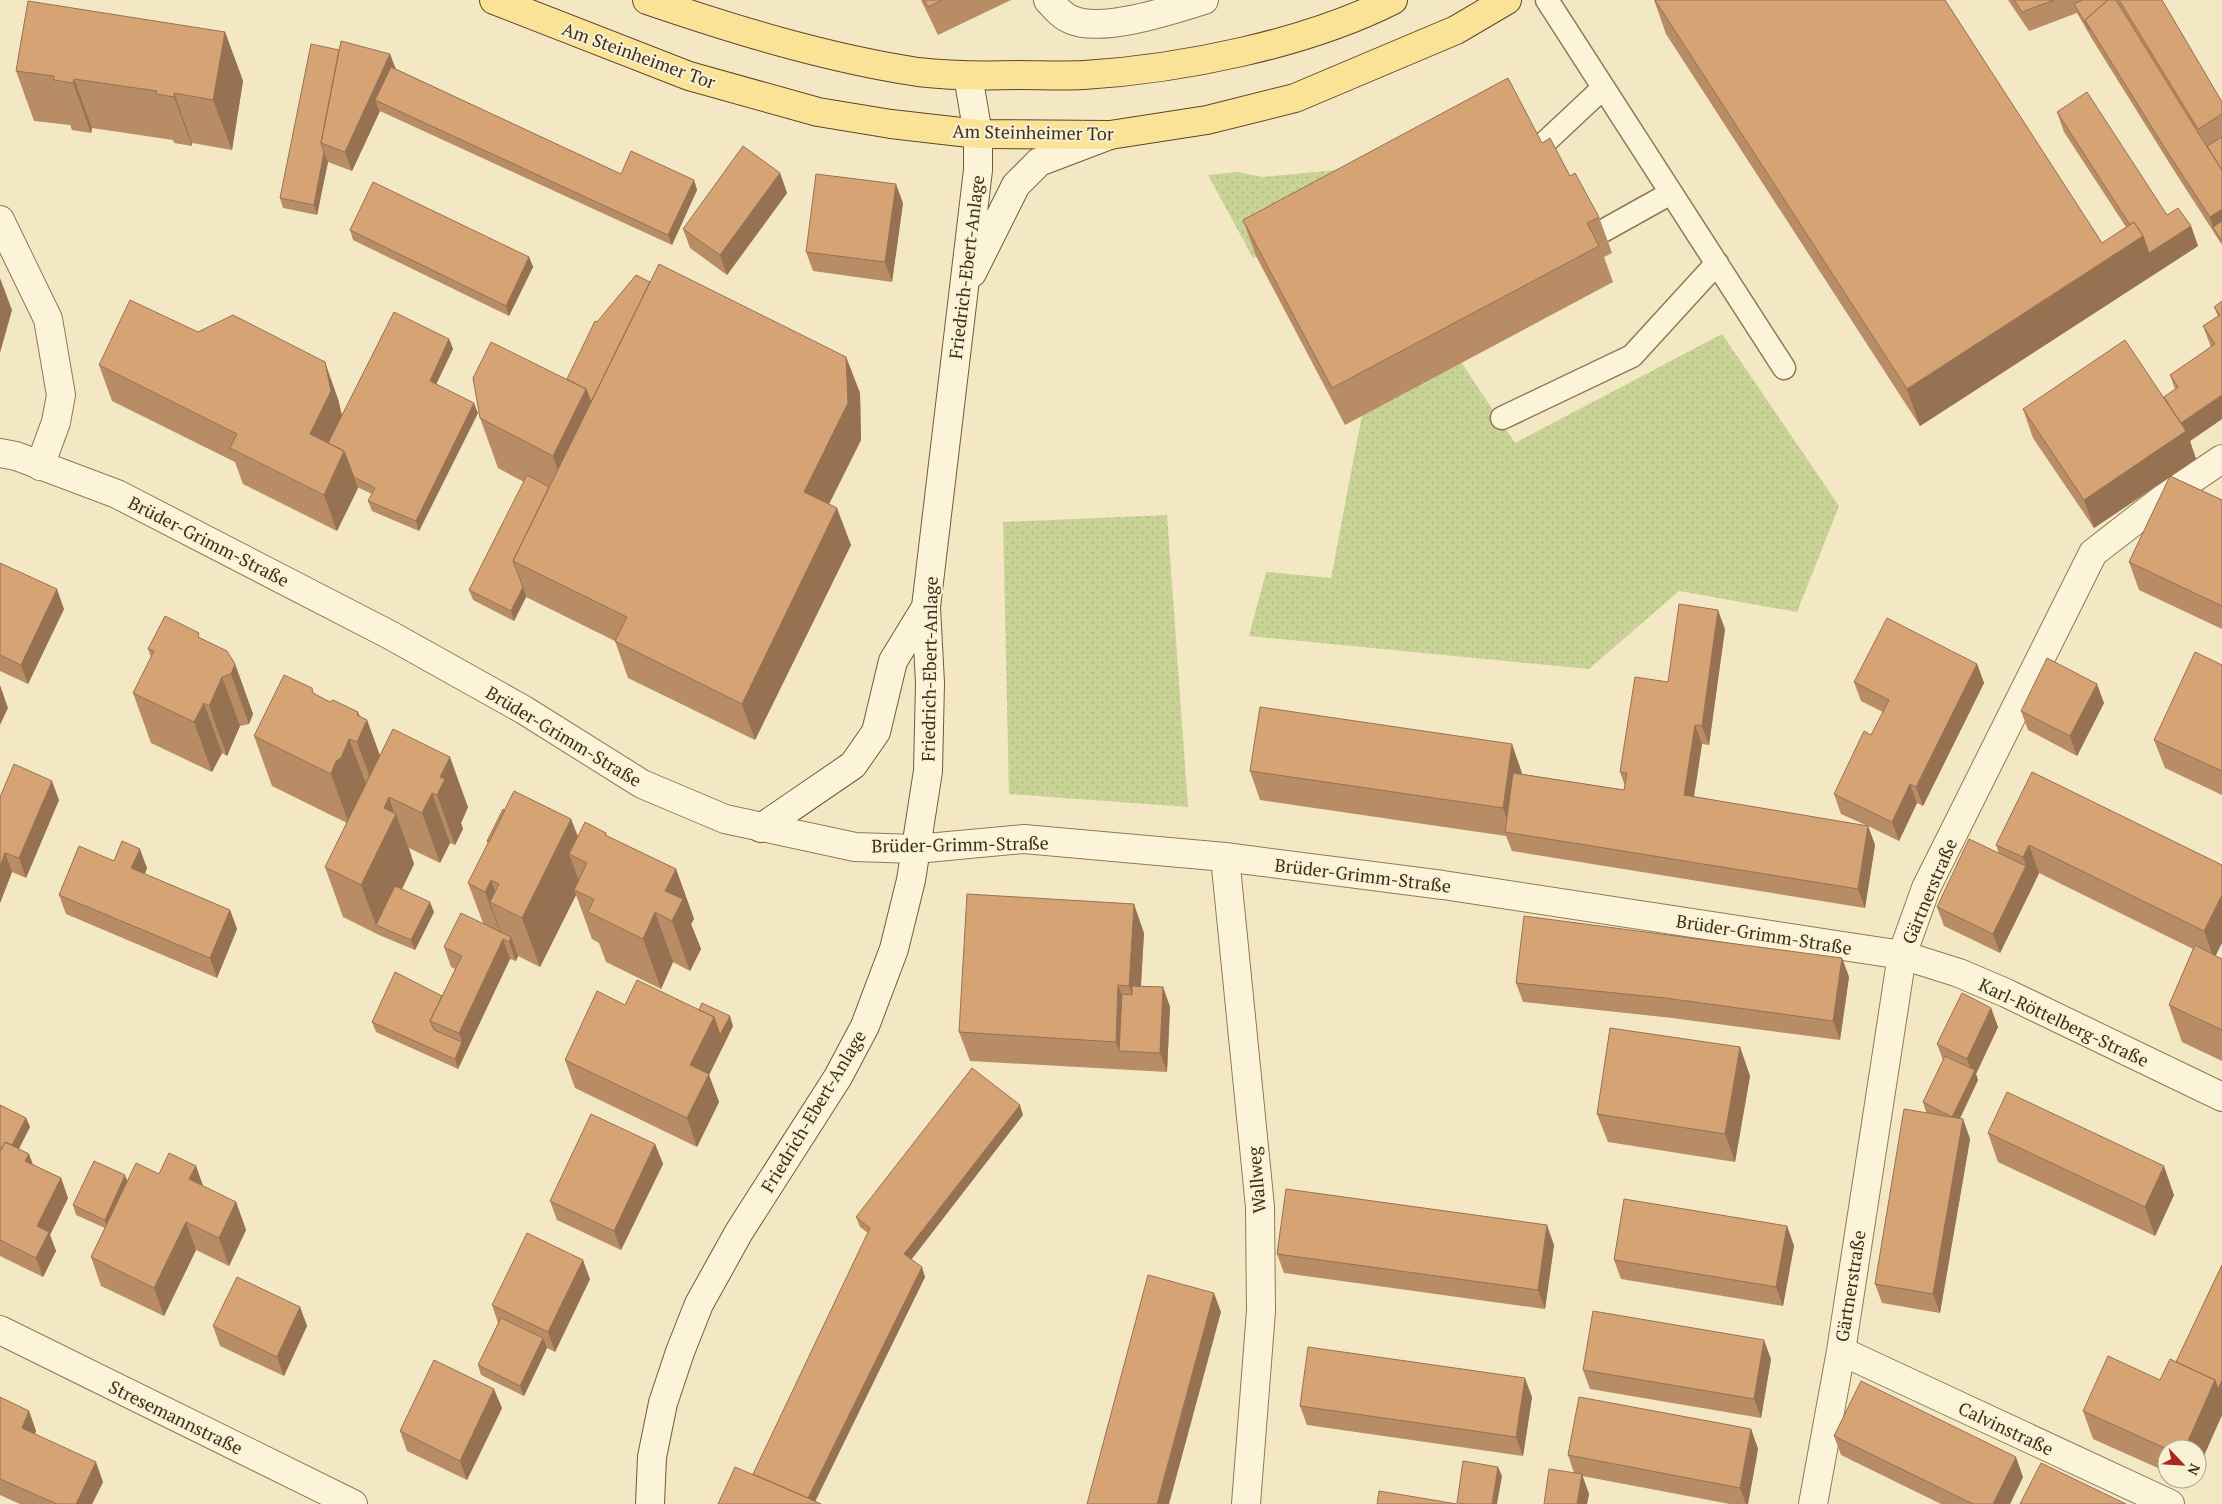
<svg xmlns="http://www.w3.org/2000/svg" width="2222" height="1504" font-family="'PT Serif',serif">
  <defs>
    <pattern id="park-dots" width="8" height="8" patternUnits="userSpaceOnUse" patternTransform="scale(1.25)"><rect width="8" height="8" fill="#c8d395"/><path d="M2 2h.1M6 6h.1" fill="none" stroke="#adb580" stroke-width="1.8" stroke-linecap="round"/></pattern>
  </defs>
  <rect width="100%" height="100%" fill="#f3e8c3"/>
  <path fill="url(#park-dots)" d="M1359,168L1375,193L1253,258L1208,175L1238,172L1262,177Z
    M1722,334L1839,506L1797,612L1679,591L1589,669L1249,636L1266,572L1331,578L1362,415L1461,362L1515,443Z
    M1167,515L1188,807L1009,794L1003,522Z"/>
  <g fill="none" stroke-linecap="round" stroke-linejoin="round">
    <g stroke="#907957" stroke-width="25">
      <path id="service" d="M1547,0L1784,368
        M1539,148L1603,88
        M1601,232L1671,193
        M1502,418L1632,356L1717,263"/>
    </g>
    <g stroke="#907957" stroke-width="30">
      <path id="minor" d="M1048,0C1055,8 1062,16 1072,20C1103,33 1172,10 1204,0
        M0,220L48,319L61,395L56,422L40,466
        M0,453L16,456L117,494L390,635L524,710L642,784L725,819L855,847L916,849L1024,839L1225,857L1443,885L1902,955L1959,973L2006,993L2222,1097
        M1225,857L1260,1207L1261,1311L1246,1504
        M0,1330L353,1504
        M1841,1351L2170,1504
        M1813,1504L1841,1351L1902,955L1926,888L2093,553L2164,498L2222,459"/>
    </g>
    <g stroke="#725a3a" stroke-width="30">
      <path id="secondary" d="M972,273L1016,185L1039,162L1110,135
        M761,828L853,765L876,732L893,661L926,607
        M650,1504L652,1457L663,1403L680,1352L699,1304L739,1232L838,1077L865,1026L894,949L911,880L928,771L930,683L926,607L978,170V134L968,76"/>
    </g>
    <g stroke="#5e462c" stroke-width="30">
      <path id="primary" d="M494,0L689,76L818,112L891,124L978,134L1110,135L1207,120L1295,98L1456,30L1507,0
        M647,0C735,30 826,58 918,72C952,76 985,76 1018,75C1040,75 1062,76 1084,75C1181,69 1306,44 1393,0"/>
    </g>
    <use href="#service" stroke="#fcf4d8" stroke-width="22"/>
    <use href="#minor" stroke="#fcf4d8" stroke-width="28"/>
    <use href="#secondary" stroke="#fcf4d8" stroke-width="28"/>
    <use href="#primary" stroke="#fae297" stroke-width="28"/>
  </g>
  <path fill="#b88c65" d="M921,0H1011L938,35Z
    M1654,0H1945L2102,243L2126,227L2064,132L2057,112L2167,215L2191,226L2198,246L1920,426L1666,34Z
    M2008,0H2162L2222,102V245L2173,169L2092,39L2077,13L2029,31Z
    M225,32L243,81L232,150L192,143V146L174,143L173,140L92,128L91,133L72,130L70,125L34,121L16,71Z
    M339,50L390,54L396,69L621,174L694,180L697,190L672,245L380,111L352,171L328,162L317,215L283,208L280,198Z
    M1542,143L1570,176L1599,217L1612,253L1604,257L1613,282L1345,425L1256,256L1243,220Z
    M780,173L787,193L727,275L690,248L683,229Z
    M903,203L892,282L813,271L806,252Z
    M350,230L529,257L533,267L509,316L353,240Z
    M650,282L846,357L860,393L861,440L829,504L851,545L755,740L628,678L615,641L526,597L514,621L473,600L469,590L524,482L498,468L480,418L567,379L597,322Z
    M2222,301V419L2190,441L2196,459L2171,476L2222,500V629L2139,590L2129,562L2169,478L2094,528L2033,438L2023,409L2164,397L2175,389L2170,375L2211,347L2203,326L2218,316L2214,307Z
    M198,332L338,399L342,416L449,339L453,349L436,384L478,413L419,531L372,511L368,501L372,494L357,487L358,488L337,531L243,484L235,462L112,401L99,365Z
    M0,563L64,609L28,684L0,671Z
    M1725,629L1709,745L1702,744L1694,797L1868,826L1841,814L1834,794L1871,735L1883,712L1861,701L1854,682L1977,664L1984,683L1923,806L1917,803L1899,841L1868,826L1875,845L1865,908L1512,851L1506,836L1260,800L1250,771L1522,773V774L1624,790L1625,786L1620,772L1668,682Z
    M201,638L235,664L253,714L249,724L240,726L227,756L222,753L212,772L151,743L133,693L151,657L148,649Z
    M2222,665V795L2165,768L2154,740Z
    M312,688L314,694L367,720L380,756L468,807L461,823L463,829L455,845L450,843L440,863L409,848L414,864L402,889L434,912L415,950L379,935L343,917L325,867L347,823L272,786L254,736Z
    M2104,703L2077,756L2028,730L2021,711Z
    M2032,772L2222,865L2216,956L2222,959V1061L2182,1042L2169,1005L2193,949L2039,873L2000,953L1944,926L1937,907L1999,854L1996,845Z
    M0,797L59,800L26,878L12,872L0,903Z
    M505,810L571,819L578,836L606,833L607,836L676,869L694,919L691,924L701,949L690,971L673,962L661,989L606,962L599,943L592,939L576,895L540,967L518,956L516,961L510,959L458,1069L376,1032L372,1022L442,996L455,969L451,967L444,947L483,923L468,883L488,844L487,841Z
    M114,861L147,868L145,874L230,910L237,929L217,978L66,914L59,895Z
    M1144,933L1141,986L1163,987L1170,1007L1167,1072L970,1061L959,1032Z
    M1842,958L1849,977L1840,1040L1672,1018L1523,1002L1516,983Z
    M1991,1008L1998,1027L1976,1074L1978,1080L1960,1119H1963L1970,1139L1940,1313L1882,1303L1875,1284L1930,1114L1926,1112L1923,1102L1943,1060L1937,1044Z
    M733,1026L709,1075L719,1102L697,1147L575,1088L565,1060Z
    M1740,1047L1750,1076L1735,1162L1608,1142L1597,1114Z
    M0,1105L26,1118L30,1127L19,1149L29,1154L32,1164L61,1178L68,1198L50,1235L56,1251L43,1277L0,1256Z
    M1023,1115L911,1259L925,1277L815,1501L753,1474L868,1233L860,1227L856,1217Z
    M1988,1133L2174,1195L2155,1236L1998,1162Z
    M655,1144L663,1164L621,1250L557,1220L550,1201Z
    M196,1166L203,1186L236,1202L246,1230L229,1266L196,1250L164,1316L101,1286L91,1257L105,1228L76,1215L73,1205L127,1181Z
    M1787,1226L1794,1246L1783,1306L1621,1279L1614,1260Z
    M1554,1245L1545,1309L1284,1273L1277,1254Z
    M2222,1265V1415L2198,1469L2201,1477L2197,1479V1449H2167V1472L2093,1439L2083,1411L2160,1380L2176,1362Z
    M590,1279L555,1352L547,1348L524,1396L481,1375L478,1365L498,1323L492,1305Z
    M300,1307L307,1326L284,1376L220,1346L213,1326Z
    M1771,1359L1761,1418L1590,1389L1583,1370Z
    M0,1397L29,1411L36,1431L35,1434L103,1482L92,1504H20L0,1495Z
    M1532,1397L1523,1456L1307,1425L1300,1406Z
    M502,1408L467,1480L407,1451L400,1431Z
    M1751,1429L1758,1449L1748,1504H1730L1582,1476L1589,1494L1587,1504H1544L1574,1473L1568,1455Z
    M1834,1436L2023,1477L2010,1504H1941L1841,1455Z
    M2180,1479H2196L2182,1485Z"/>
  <path fill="#967252" d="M225,32L243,81L232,150L213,100Z
    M390,54L397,74L375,100L379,110L380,111L352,171L345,152Z
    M74,79L92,128L91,133L73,83Z
    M174,93L192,143V146L174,97Z
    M324,152L328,162L317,215L314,205Z
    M780,173L787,193L727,275L720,255Z
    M694,180L697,190L672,245L668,235Z
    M896,184L903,203L892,282L885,262Z
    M2222,209V233L2213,227L2210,217Z
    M2191,226L2198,246L1920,426L1907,389L2143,236Z
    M529,257L533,267L509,316L506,306Z
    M0,278L12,310L0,353Z
    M449,339L453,349L433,391L430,381Z
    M846,357L860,393L861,440L817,528L804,492Z
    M325,362L338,399L345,428L320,460L310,434Z
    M586,389L600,429L567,496L553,456Z
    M2222,395V419L2190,441L2196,459L2094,528L2084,500L2179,424Z
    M474,403L478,413L419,531L416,521Z
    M344,451L358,488L337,531L324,495Z
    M837,508L851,545L755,740L742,704Z
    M523,587L526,597L514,621L511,611Z
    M57,589L64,609L28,684L21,665Z
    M1718,610L1725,629L1709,745L1702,726Z
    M235,664L253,714L249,724L231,674Z
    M1977,664L1984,683L1923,806L1916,787Z
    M222,677L240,726L227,756L209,706Z
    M2097,684L2104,703L2077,756L2070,736Z
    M0,685L8,708L0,725Z
    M204,703L222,753L212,772L194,722Z
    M358,712L364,726L367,720L385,769L375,792L357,742V715Z
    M1695,725L1702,744L1691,815L1684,795Z
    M349,739L368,789L349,824L331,774L336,761Z
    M1512,744L1522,773L1514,833H1512L1503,808Z
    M450,757L468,807L461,823L463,829L455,845L437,795L440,777Z
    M52,781L59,800L26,878L19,858Z
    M1910,784L1917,803L1899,841L1892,822Z
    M432,793L450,843L440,863L422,813Z
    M389,797L395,816L396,814L414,864L383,928L376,925L361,885L384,808Z
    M571,819L587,863L569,854L581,886L574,890L576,895L540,967L522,918Z
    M1868,826L1875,845L1865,908L1858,889Z
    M2029,845L2039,873L2033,886L2023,857Z
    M140,849L147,868L139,887L131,868Z
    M5,853L12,872L0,903V866Z
    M2026,866L2033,886L2000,953L1993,934Z
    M676,869L694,919L691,924L701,949L690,971L672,921L665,891Z
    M491,880L501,907L490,902L510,959L458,1069L455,1059L462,1042L459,1033L503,940L485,892Z
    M2222,895V943L2214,959L2204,931Z
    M430,902L434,912L415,950L411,940Z
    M1134,904L1144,933L1139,1014L1129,986Z
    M230,910L237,929L217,978L210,958Z
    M655,912L673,962L661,989L643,939Z
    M511,937L518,956L516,961L509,942Z
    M1842,958L1849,977L1840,1040L1833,1021Z
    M1118,985L1129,1013L1119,1051L1116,1042Z
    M1163,987L1170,1007L1167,1072L1160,1053Z
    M1991,1008L1998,1027L1976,1074L1978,1080L1956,1126L1952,1117L1973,1074L1967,1059Z
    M730,1016L733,1026L709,1075L719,1102L697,1147L687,1118L690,1065L714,1017Z
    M1740,1047L1750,1076L1735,1162L1725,1134Z
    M1020,1105L1023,1115L908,1264L904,1254Z
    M26,1118L30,1127L12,1161L9,1152Z
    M1963,1119L1970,1139L1940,1313L1933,1294Z
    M655,1144L663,1164L621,1250L614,1231Z
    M29,1154L36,1173L25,1161Z
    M196,1166L206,1194L189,1179Z
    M2164,1166L2174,1195L2155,1236L2145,1207Z
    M125,1175L129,1185L108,1230L105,1220Z
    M61,1178L68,1198L50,1235L56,1251L43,1277L36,1258L37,1226Z
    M236,1202L246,1230L229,1266L219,1238Z
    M186,1222L196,1250L164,1316L154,1288Z
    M1547,1225L1554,1245L1545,1309L1538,1290Z
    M1787,1226L1794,1246L1783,1306L1776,1287Z
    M583,1260L590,1279L555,1352L548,1332Z
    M922,1267L925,1277L814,1504L806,1503Z
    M1214,1293L1221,1312L1169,1504H1157Z
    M300,1307L307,1326L284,1376L277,1357Z
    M543,1338L547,1348L524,1396L520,1386Z
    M1764,1340L1771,1359L1761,1418L1754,1399Z
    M1525,1378L1532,1397L1523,1456L1516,1437Z
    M2215,1380H2222V1415L2198,1469L2197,1465V1449H2191L2188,1441Z
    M494,1389L502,1408L467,1480L460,1461Z
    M29,1411L36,1431L29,1447L22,1428Z
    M1751,1429L1758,1449L1748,1504H1746L1740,1488Z
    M2016,1457L2023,1477L2010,1504H1993Z
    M96,1462L103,1482L92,1504H76Z
    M1498,1467L1502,1476L1497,1504H1492Z
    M1582,1474L1589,1494L1587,1504H1577Z"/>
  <path fill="#d6a375" stroke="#967252" d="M924,0H942L928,7Z
    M1655,0H1945L2102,243L2134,222L2143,236L1907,389Z
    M2014,0H2054L2022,12Z
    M2083,0H2108L2085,20L2089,29L2074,4Z
    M2108,0H2116L2197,131L2222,170V209L2210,217L2166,150L2085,20Z
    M2119,0H2162L2222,102V114L2198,129Z
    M28,1L225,32L213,100L174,93V97L156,94L157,91L74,79L73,83L54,80V76L16,71Z
    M341,41L390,54L345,152L321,143Z
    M311,44L339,50L321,143L324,152L314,205L280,198Z
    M391,67L621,174L631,151L694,180L668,235L375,100Z
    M1508,78L1542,143L1550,138L1570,176L1575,173L1599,217L1587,223L1599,246L1332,388L1243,220Z
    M2087,92L2167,215L2178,208L2191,226L2149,253L2143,236L2134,222L2130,225L2057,112Z
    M2222,137V170L2207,146Z
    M743,146L780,173L720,255L683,229Z
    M816,174L896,184L885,262L806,252Z
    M373,182L529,257L506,306L350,230Z
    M2222,221V241L2213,227Z
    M659,264L846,357L848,403L804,492L837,508L742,704L615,641L627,617L513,561Z
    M636,275L650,282L591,402L586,389L567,379L595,321L597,322Z
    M130,300L198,332L233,315L325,362L331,391L310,434L344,451L324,495L230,448L237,434L99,365Z
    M2222,301V395L2181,423L2164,397L2178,387L2170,375L2215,344L2203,326L2220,315L2214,307Z
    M394,312L449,339L430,381L474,403L416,521L368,501L375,488L354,477L344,451L328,443Z
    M2125,340L2186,431L2084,500L2023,409Z
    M491,342L586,389L553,456L480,418L473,378Z
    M527,475L549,487L513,561L523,587L511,611L469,590Z
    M2170,476L2222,500V606L2129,562Z
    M0,563L57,589L21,665L0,655Z
    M1679,604L1718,610L1702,726L1695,725L1684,795L1868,826L1858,889L1505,832L1513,773L1624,790L1627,773L1620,772L1635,677L1668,682Z
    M165,616L199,633L198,637L227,651L235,664L231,674L222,677L209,706L204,703L194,722L133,693L154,651L148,649Z
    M1887,618L1977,664L1916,787L1910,784L1892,822L1834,794L1864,731L1871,735L1889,700L1854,682Z
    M2195,652L2222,665V771L2154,740Z
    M2047,658L2097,684L2070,736L2021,711Z
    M284,675L312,688L313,693L330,702L333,700L358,712L357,715L367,720L357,742L349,739L341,758L336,761L331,774L254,736Z
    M1260,707L1512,744L1503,808L1250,771Z
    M393,729L450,757L440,777L445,779L437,795L432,793L422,813L389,797L384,808L396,814L361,885L325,867Z
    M14,764L52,781L19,858L5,853L0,866V797Z
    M2032,772L2222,865V895L2204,931L2029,845L2023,857L1996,845Z
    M514,791L571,819L522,918L490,902L499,884L491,880L485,892L468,883Z
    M503,809L505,810L489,842L487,841Z
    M585,822L606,833L605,835L676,869L665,891L683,899L672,921L655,912L643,939L588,912L594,899L574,890L587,863L569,854Z
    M1969,839L2026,866L1993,934L1937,907Z
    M122,841L140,849L131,868L230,910L210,958L59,895L79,846L114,861Z
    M395,886L430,902L411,940L376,925Z
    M967,894L1134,904L1129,986L1118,985L1116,1042L959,1032Z
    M461,913L511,937L509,942L503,939L459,1033L430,1021L462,956L444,947Z
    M1524,916L1842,958L1833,1021L1665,998L1516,983Z
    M2195,945L2222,959V1030L2169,1005Z
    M395,972L442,996L430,1021L434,1030L462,1042L455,1059L372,1022Z
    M637,980L714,1017L690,1065L709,1074L687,1118L565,1060L597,991L625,1005Z
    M1132,986L1163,987L1160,1053L1119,1051L1122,994L1132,995Z
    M1962,993L1991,1008L1967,1059L1937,1044Z
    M702,1003L730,1016L720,1035L714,1017L699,1010Z
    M1610,1028L1740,1047L1725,1134L1597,1114Z
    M1945,1056L1975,1070L1952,1117L1923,1102Z
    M972,1068L1020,1105L904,1254L922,1267L808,1498L753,1474L870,1228L856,1217Z
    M2007,1092L2164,1166L2145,1207L1988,1133Z
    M0,1105L26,1118L12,1145L5,1142L2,1148L0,1147Z
    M1904,1109L1963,1119L1933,1294L1875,1284Z
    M591,1114L655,1144L614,1231L550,1201Z
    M5,1142L29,1154L25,1161L61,1178L37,1226L49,1232L36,1258L0,1240V1152Z
    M169,1153L196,1166L189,1179L236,1202L219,1238L186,1222L154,1288L91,1257L136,1163L159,1174Z
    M94,1161L125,1175L105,1220L73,1205Z
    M1286,1189L1547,1225L1538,1290L1277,1254Z
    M1624,1199L1787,1226L1776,1287L1614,1260Z
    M527,1233L583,1260L548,1332L492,1305Z
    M2222,1265V1380L2218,1389L2215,1380L2176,1362Z
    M1148,1275L1214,1293L1157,1504H1087Z
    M237,1277L300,1307L277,1357L213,1326Z
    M1593,1311L1764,1340L1754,1399L1583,1370Z
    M501,1318L543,1338L520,1386L478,1365Z
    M1308,1347L1525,1378L1516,1437L1300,1406Z
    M2108,1356L2160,1380L2170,1359L2215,1380L2188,1441L2191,1448L2167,1449L2083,1411Z
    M434,1360L494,1389L460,1461L400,1431Z
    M1861,1381L2016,1457L1993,1504H1973L1834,1436Z
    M0,1397L29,1411L22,1428L96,1462L76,1504H57L0,1479Z
    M1579,1397L1751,1429L1740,1488L1568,1455Z
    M1463,1461L1498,1467L1492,1504H1467L1457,1503Z
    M2041,1463L2126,1504H2020Z
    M735,1467L801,1495L821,1504H718Z
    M1549,1469L1582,1474L1577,1504H1544Z
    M1379,1491L1457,1504H1377Z"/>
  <g text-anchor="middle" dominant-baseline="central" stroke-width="4" stroke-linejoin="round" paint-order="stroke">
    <g font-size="18" fill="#3e2f1d" stroke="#f9f1d4">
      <text transform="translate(639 55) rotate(20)">Am Steinheimer Tor</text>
      <text transform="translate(1033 132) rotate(1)">Am Steinheimer Tor</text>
      <text transform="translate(966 267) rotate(-83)">Friedrich-Ebert-Anlage</text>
      <text transform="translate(209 541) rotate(27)">Brüder-Grimm-Straße</text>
      <text transform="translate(929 669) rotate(-89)">Friedrich-Ebert-Anlage</text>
      <text transform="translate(564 736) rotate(31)">Brüder-Grimm-Straße</text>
      <text transform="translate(960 844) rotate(-1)">Brüder-Grimm-Straße</text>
      <text transform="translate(1363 875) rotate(7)">Brüder-Grimm-Straße</text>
      <text transform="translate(1929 891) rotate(-67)">Gärtnerstraße</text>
      <text transform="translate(1764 934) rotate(9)">Brüder-Grimm-Straße</text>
      <text transform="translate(2064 1022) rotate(25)">Karl-Röttelberg-Straße</text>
      <text transform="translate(813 1111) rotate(-59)">Friedrich-Ebert-Anlage</text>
      <text transform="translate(1256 1180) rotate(-95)">Wallweg</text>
      <text transform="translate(1850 1286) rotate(-81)">Gärtnerstraße</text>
      <text transform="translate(176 1417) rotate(26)">Stresemannstraße</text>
      <text transform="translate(2006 1428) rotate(25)">Calvinstraße</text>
    </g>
  </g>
  <g transform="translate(2182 1464) rotate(115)"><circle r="24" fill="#f9f1d4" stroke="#aea38b"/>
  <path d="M0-4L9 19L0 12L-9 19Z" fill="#a72820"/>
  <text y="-8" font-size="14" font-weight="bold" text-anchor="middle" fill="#3e2f1d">N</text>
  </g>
</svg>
